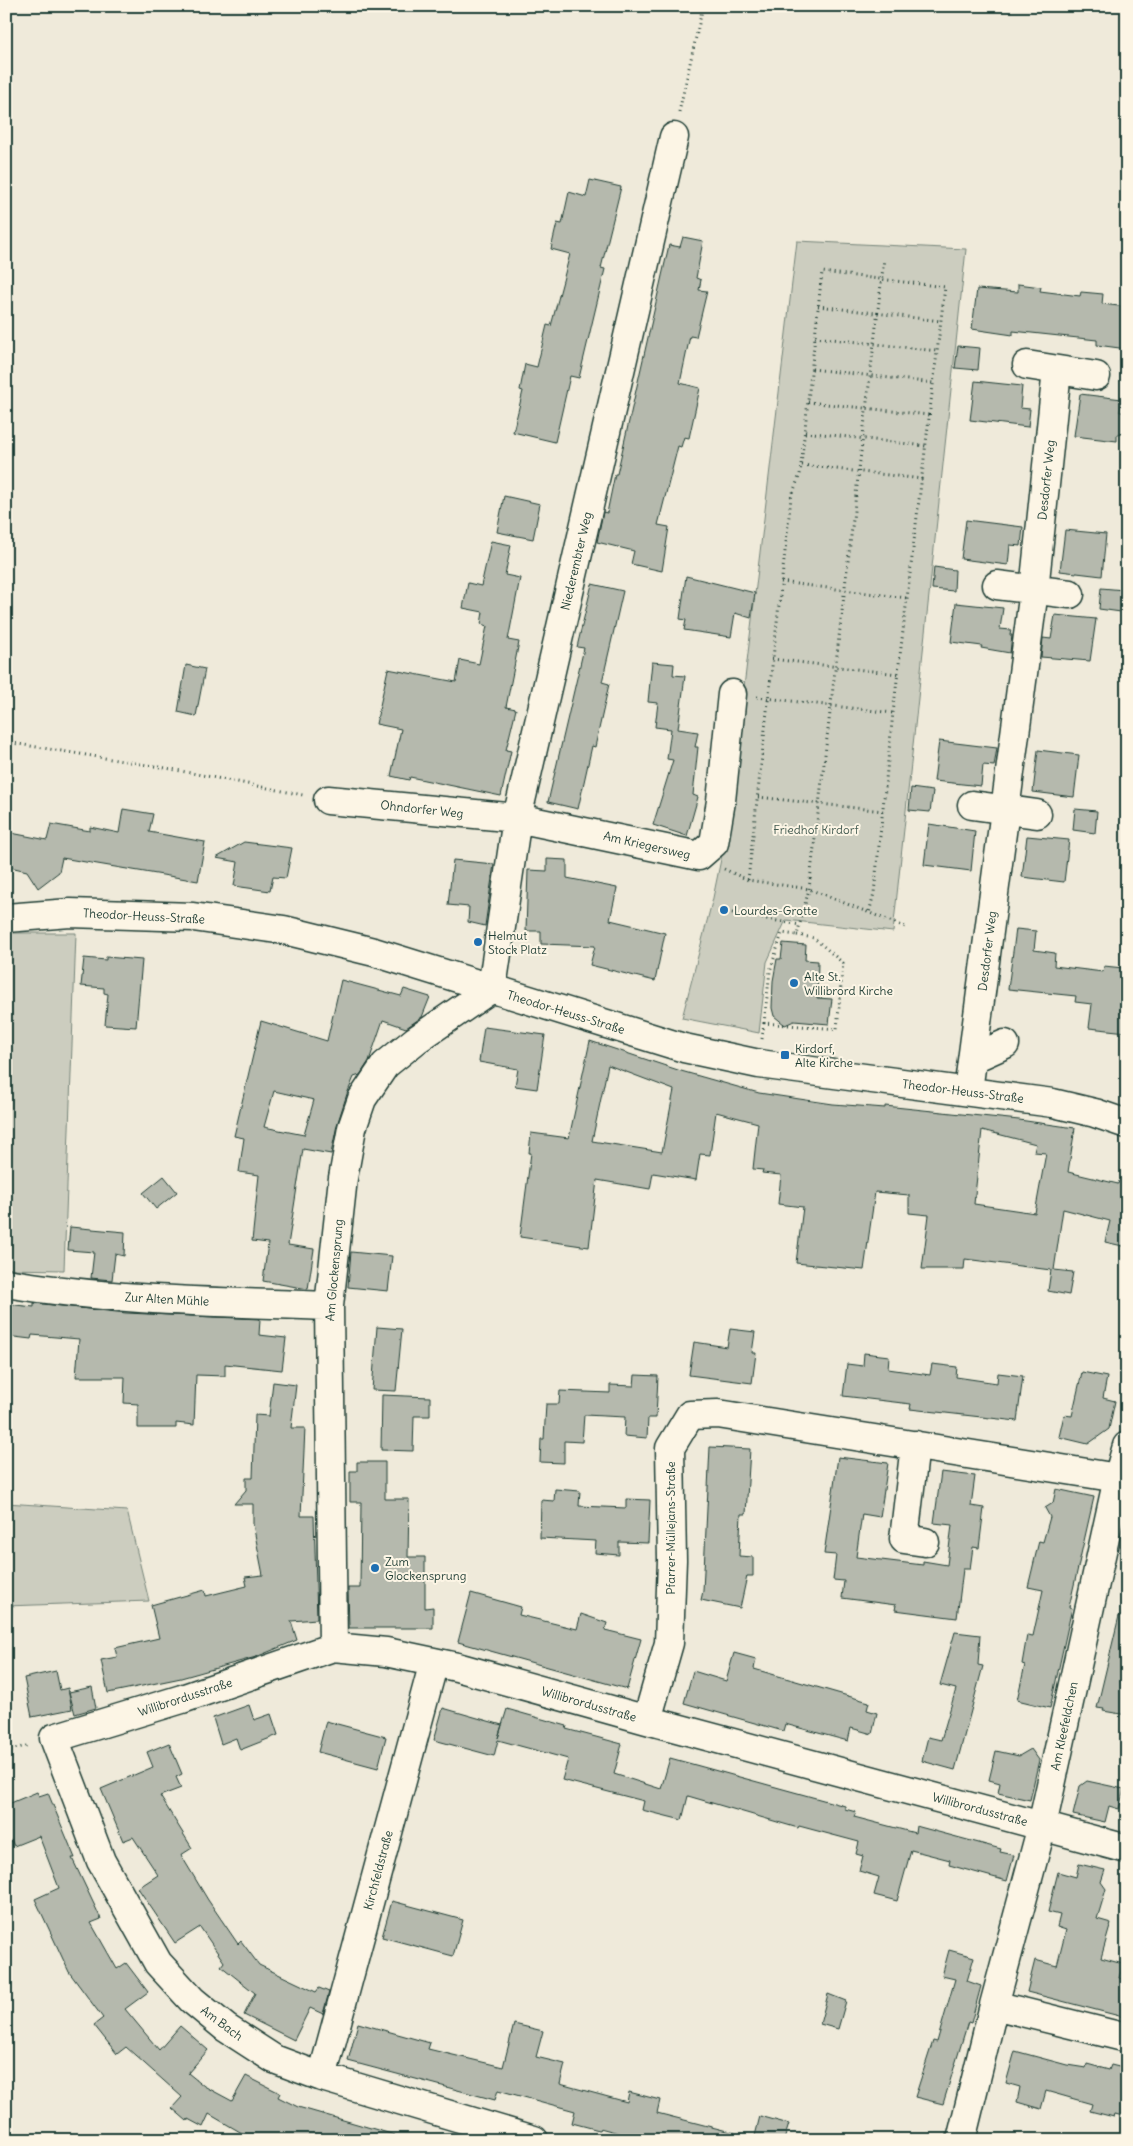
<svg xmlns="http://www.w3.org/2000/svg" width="1133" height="2146" font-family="Delius,sans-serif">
  <rect width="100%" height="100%" fill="#efeada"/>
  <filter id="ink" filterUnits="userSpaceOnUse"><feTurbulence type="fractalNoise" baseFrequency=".02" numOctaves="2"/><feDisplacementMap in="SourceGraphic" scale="10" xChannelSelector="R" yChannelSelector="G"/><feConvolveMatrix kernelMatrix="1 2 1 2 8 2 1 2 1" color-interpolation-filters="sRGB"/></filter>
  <g filter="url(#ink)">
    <path fill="#cccdbf" stroke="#76857a" d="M797,241L966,249L893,932L786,920L767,962L759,1033L682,1018L713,898L727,830Z
      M6,933H76L64,1270L6,1269Z
      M6,1503L127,1511L149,1601L6,1606Z"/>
    <path fill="#b5b9ad" stroke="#1f3d34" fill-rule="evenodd" d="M590,180L621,187L601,268L605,269L579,378L570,376L555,442L513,432L523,391L520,390L525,364L537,367L547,325L551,326L570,254L551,249L557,223L562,224L569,192L586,197Z
      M683,237L703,241L696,278L701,280L699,290L707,291L696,337L690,336L680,383L700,388L689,438L684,437L681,447L678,446L658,525L669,527L662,571L631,564L634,551L597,542L603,512L607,513L615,474H617L669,245L680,247Z
      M1018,284L1041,287L1040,291L1080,296L1081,292L1103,294L1102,304L1127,307V349L1097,345V340L1013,331V335L972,329L977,289L1018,292Z
      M958,346L980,348L978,370L955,368Z
      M975,381L1022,386L1020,408L1030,409L1028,427L970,420Z
      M1080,394L1122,399L1120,412H1127V435L1117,434V441L1074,436Z
      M504,496L540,504L533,539L497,532Z
      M966,520L1023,527L1021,546L1010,545L1008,565L961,559Z
      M1065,530L1106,534L1102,576L1060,571Z
      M491,541L511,545L505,575L520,578L508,640L519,642L506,707L516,709L506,750L511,751L501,796L410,777L409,780L391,776L401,729L376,724L388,669L456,682L460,660L479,664L487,626L481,624L483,612L463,608L468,583L481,586Z
      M934,567L955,570L954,591L932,589Z
      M686,576L755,593L751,618L735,613L731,637L684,630L686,620L680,619Z
      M592,584L623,591L602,682L609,684L595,747L592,746L578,809L548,802L584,648L577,647Z
      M1101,588L1124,590L1121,612L1099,609Z
      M956,603L1003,608L1000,629L1011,630L1010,635H1012L1010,653L981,648L982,646L951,642Z
      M1055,615L1096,619L1090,661L1041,657L1043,638L1051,639Z
      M652,662L674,664L673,675L685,676L678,729L698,732L695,747H698L693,795L698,797L687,836L653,825L673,760L667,759L671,729L655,727L658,703L648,702Z
      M186,665L205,669L196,716L178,712Z
      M939,741L997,748L994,766L983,765L981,786L934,781Z
      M1038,750L1079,755L1074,797L1033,792Z
      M911,788L933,791L930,812L909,810Z
      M123,809L153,814L149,832L205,842L198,881L62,858L59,872L38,888L27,871L6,866V832L47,840L51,824L90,831V827L119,833Z
      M1075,809L1097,811L1095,833L1073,830Z
      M929,824L975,831L971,871L924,865Z
      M1027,836L1069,840L1064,882L1022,877Z
      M244,842L292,848L286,878L273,877L270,891L234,886L238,862L216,858Z
      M547,859L567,860V878L617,888L610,920L665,933L655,981L590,965L595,946L541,944V931H526L528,870L547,871Z
      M453,860L494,864L485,926L468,922L469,907L448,905Z
      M1016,929L1036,931L1034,950L1055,953L1054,966L1103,972L1104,966L1123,968V975L1127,976V1032L1089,1028L1092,1004L1075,1002L1076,996L1008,989Z
      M783,943L806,945L805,960L818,961L817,998L832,999L829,1024L794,1021L785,1025L774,1016L772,1008L773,981L777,959H781Z
      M106,957L142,960L136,1027L105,1025L108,994L104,993V988L81,986L84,958L106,960Z
      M341,980L401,996L404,989L430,997L422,1017L406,1028L383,1020L369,1061L360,1075L354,1077L347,1094L337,1125L331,1154L303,1149L288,1245L314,1249L308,1289L263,1281L268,1243L252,1241L259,1175L239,1172L244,1138L234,1136L261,1021L327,1041ZM274,1091L314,1100L304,1135L264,1127Z
      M484,1027L545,1035L537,1089L515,1086L518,1069L479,1062Z
      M590,1041L681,1071L759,1093L833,1104L885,1108V1106L1019,1120L1075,1128L1068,1172L1118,1184L1119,1181L1127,1182V1247L1105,1242L1110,1221L1063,1209L1054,1270L1073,1272L1069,1295L1048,1291L1051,1270L965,1259L964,1269H922L929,1215L909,1213V1195L875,1192L864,1270L796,1263L803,1207L778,1204L781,1175L762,1173L763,1170L753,1169L758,1123L716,1112L710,1155L700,1154L696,1180L653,1173L650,1189L597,1180L589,1247L520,1237L531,1153H529L531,1133L569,1138ZM608,1065L674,1090L662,1152L592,1141ZM982,1130L1036,1144L1034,1152L1046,1153L1035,1213L974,1204Z
      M164,1176L177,1192L156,1209L143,1193Z
      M70,1227L125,1232L124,1256L115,1254L112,1280L91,1278L94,1252L68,1250Z
      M351,1252L392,1256L388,1291L348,1287Z
      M34,1303L126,1313L260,1319L259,1335L286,1338L282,1370L225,1364V1376L196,1375L194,1425L176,1423V1428H138V1404L124,1403L125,1377H76L79,1339L32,1335L31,1339L6,1336V1304L34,1307Z
      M377,1327L402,1329L396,1391L372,1390Z
      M730,1329L755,1332L752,1353H756L752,1383L689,1375L694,1342L727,1347Z
      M864,1353L889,1356L888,1369L930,1375L932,1364L957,1367L956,1377L997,1383L998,1373L1023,1376L1017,1421L910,1409L911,1404L843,1396L847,1364L863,1366Z
      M1082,1372L1107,1377L1103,1398L1115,1401L1109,1429L1088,1444L1059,1437L1064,1415L1072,1416Z
      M635,1375L658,1376L656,1418H648L647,1438L624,1436L625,1417L584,1415L582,1442L564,1441V1463L540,1462L541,1439H544L546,1404H559L560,1391L610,1393V1385L634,1386Z
      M273,1382L296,1385L291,1428H305L301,1516H314L317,1619L291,1621L297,1640L256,1657L181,1678L108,1693L101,1660L117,1657L115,1648L159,1638L151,1605L205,1590L206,1596L247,1586L245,1577L263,1575L253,1524V1504H234L246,1490V1478H253L255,1415L269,1416Z
      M382,1395L430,1397V1416H414L413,1451L381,1450Z
      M710,1447L750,1449L746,1514H741L739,1556L753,1557V1576H747L740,1608L701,1600L703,1591Z
      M838,1457L888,1463L880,1517L862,1514L856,1557L923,1565V1561L947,1565L952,1525L934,1523L941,1472L975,1476L971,1506L984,1508L979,1548L973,1547L970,1569H963L957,1618L895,1610L896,1605L842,1598L844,1581L833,1580L836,1555L824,1554Z
      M357,1462H385V1499H409L408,1557H425V1608L433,1607V1628H349L348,1588H360L361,1502H350V1471H357Z
      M555,1489L580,1491L579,1506L626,1508V1499L650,1500L648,1543L619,1542V1555L595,1553L596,1541L540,1538L541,1500L554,1501Z
      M1056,1489L1094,1497L1069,1607L1072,1608L1050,1708L1017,1700L1025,1665L1022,1664L1027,1635L1033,1636L1043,1590L1028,1587L1039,1541L1043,1542L1050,1517L1045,1508L1053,1503Z
      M471,1593L521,1607L519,1615L577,1629L581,1614L607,1623L605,1630L641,1639L627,1689L458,1642Z
      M1119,1616L1127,1617V1715L1103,1711L1104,1709L1097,1708Z
      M955,1632L980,1635L978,1665L983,1666L955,1770L922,1761L928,1737L941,1740L956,1689L940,1685Z
      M734,1653L756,1659L754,1669L869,1702L867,1710L877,1713L872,1734L851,1728L848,1741L785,1724L783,1731L684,1703L693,1671L726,1681Z
      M56,1671L60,1690L68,1688L72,1709L32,1717L24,1678Z
      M92,1687L96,1708L75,1714L69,1692Z
      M249,1705L254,1720L271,1714L278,1735L240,1750L236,1738L221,1744L213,1718Z
      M443,1708L502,1725L498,1738L507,1709L567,1726L566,1729L622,1744L614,1774L661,1789L670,1758L845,1806V1809L856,1812L854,1817L915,1833L916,1826L1001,1849L1000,1852L1014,1855L1007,1881L949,1865L950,1860L911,1850L897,1901L874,1895L879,1877L859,1871L863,1856L856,1854L859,1842L799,1826L798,1828L688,1796L682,1820L642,1810L644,1801L562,1780L568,1759L498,1740L494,1756L434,1740Z
      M326,1721L386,1737L378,1768L318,1752Z
      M169,1743L182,1774L176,1777L181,1788L160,1796L192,1848L181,1855L208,1900L238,1944L241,1941L259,1965L316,1992L319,1988L329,1992L323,2014L310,2008L294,2040L244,2015L255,1993L221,1966L224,1962L200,1927L175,1943L138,1888L158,1875L133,1837L123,1841L101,1789L153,1767L147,1752Z
      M1031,1749L1039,1760L1030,1800L998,1793L1000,1783L989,1780L996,1751L1019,1756Z
      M1087,1781L1124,1789L1119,1809L1109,1806L1105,1822L1073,1815L1080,1786Z
      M37,1792L39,1796L48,1793L75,1858H72L101,1919L91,1923L117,1969L126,1963L148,1992L125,2009L159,2050L180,2026L208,2050L188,2073L204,2086L232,2101L246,2076L280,2093L278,2097L298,2107L395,2135L394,2140H254L209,2114L203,2127L188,2119L187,2121L172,2108L182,2097L126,2047L117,2054L94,2025L103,2018L69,1972L35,1899L59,1888L39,1836L14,1846L11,1840L6,1842V1805Z
      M1079,1864L1105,1870L1101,1882L1106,1889L1097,1919L1111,1923L1101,1958L1123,1964L1119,1978L1127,1980V2018L1027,1992L1035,1960L1057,1966L1066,1930L1057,1927L1060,1915L1048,1912L1058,1872L1076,1877Z
      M392,1901L463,1920L453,1956L382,1937Z
      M949,1950L974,1957L967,1981L981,1986L971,2023L968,2022L943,2104L915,2097L933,2041L937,2042L955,1979L942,1976Z
      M828,1994L846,2001L838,2029L820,2024Z
      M358,2023L430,2043L428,2049L503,2067L514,2024L543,2031L536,2057L565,2064L560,2084L627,2102L629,2092L660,2100L657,2113L735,2133L734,2140H645L600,2128L599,2130L572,2123L575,2111L498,2090L495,2100L348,2061Z
      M1015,2051L1067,2065L1086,2068L1087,2064L1109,2070L1111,2065L1127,2069V2117L1115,2114L1114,2117L1090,2111L1092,2104L1046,2091L1041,2109L1017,2102L1020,2087L1006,2083Z
      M760,2116L789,2124L784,2140H754Z"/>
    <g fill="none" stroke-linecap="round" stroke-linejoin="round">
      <g stroke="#1f3d34" stroke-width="31">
        <path id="minor" d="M1027,365L1096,376
          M997,585L1070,594
          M328,800L517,818L699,856L714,843L721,801L732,694
          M972,805L1037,814
          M6,918L70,913L193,917L284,930L374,952L684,1048L759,1064L1053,1103L1095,1113L1127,1124
          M974,1058L1005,1044
          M968,1091L1034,590L1057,370
          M6,1283C113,1301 221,1302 329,1306
          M915,1445L904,1539L925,1542
          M333,1647L329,1306L343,1178L352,1128L362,1099L385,1065L416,1040L492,988L517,818L674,137
          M647,1720L669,1643L672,1560L670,1448L690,1415L718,1414L1118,1478
          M994,2005L1127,2038
          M322,2077L434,1662
          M534,2140L322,2077L274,2059L226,2028L192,2000L158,1963L101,1861L54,1738L182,1699L333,1647L386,1652L457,1667L647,1720L1127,1849
          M961,2140L994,2005L1042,1826L1118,1478L1127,1446"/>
      </g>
      <path stroke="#1f3d34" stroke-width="3" stroke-dasharray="1 4" stroke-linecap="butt" d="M679,112L703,6
        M818,306L941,321
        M815,337L937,351
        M812,369L934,383
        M808,402L929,415
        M805,432L926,446
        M802,465L922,479
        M781,582L907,598
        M772,659L898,674
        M757,697L893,713
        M6,742L166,768L303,795
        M758,797L883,811
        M724,869L748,880L809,889L908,928
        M748,880L791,498L800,474L822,272L945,287L893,713L874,893L869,913
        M727,912L800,925
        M797,935L814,938L843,963L837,1029L764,1023L770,971L782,933L797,935L809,889L884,259
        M762,1039L764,1023
        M6,1751L30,1745"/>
      <use href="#minor" stroke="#fcf5e5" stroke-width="28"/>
    </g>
  </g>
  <g fill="#1f6fb2" stroke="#fcf5e5" stroke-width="2">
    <circle cx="724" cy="910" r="5"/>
    <circle cx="478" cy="942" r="5"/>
    <circle cx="794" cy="983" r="5"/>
    <rect x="780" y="1050" width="10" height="10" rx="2.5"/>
    <circle cx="375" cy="1568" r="5"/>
  </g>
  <g text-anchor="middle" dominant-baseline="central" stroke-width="4" stroke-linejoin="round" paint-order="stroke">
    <g font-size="12" fill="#1f3d34" stroke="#fcf5e5">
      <text transform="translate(1046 480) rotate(-84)">Desdorfer Weg</text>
      <text transform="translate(576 561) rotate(-77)">Niederembter Weg</text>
      <text transform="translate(422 809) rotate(6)">Ohndorfer Weg</text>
      <text transform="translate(647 845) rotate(13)">Am Kriegersweg</text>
      <text transform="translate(144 916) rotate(3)">Theodor-Heuss-Straße</text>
      <text transform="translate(987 951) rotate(-83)">Desdorfer Weg</text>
      <text transform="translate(566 1012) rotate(17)">Theodor-Heuss-Straße</text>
      <text transform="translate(963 1091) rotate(7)">Theodor-Heuss-Straße</text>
      <text transform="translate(334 1270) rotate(-85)">Am Glockensprung</text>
      <text transform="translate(167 1299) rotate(3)">Zur Alten Mühle</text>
      <text transform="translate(670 1528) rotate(-90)">Pfarrer-Müllejans-Straße</text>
      <text transform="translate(185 1697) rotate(-18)">Willibrordusstraße</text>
      <text transform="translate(589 1704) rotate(16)">Willibrordusstraße</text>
      <text transform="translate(1064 1726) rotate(-78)">Am Kleefeldchen</text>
      <text transform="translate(980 1809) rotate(15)">Willibrordusstraße</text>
      <text transform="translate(378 1870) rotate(-75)">Kirchfeldstraße</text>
      <text transform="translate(222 2023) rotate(37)">Am Bach</text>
    </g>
    <g font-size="12" fill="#425a50" stroke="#fcf5e5">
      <text x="816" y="829">Friedhof Kirdorf</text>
    </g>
    <g font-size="12" fill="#1f3d34" stroke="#fcf5e5" text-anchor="start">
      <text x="734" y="910">Lourdes-Grotte</text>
      <text x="488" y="935">Helmut<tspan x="488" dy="14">Stock Platz</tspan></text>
      <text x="804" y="976">Alte St.<tspan x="804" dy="14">Willibrord Kirche</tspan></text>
      <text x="795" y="1048">Kirdorf,<tspan x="795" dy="14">Alte Kirche</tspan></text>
      <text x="385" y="1561">Zum<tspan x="385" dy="14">Glockensprung</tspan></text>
    </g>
  </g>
  <rect width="1133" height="2146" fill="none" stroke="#fcf5e5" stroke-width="25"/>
  <rect x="12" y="12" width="1108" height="2121" fill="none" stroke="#1f3d34" stroke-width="2" filter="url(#ink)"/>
</svg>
